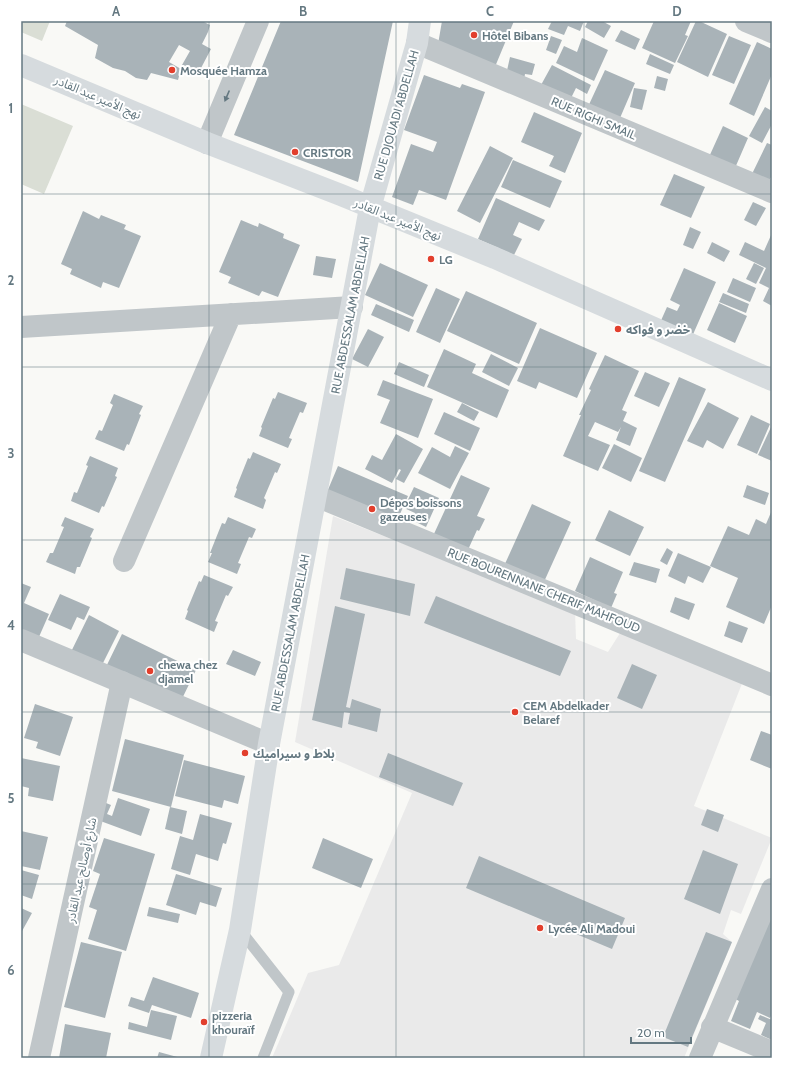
<svg xmlns="http://www.w3.org/2000/svg" width="793" height="1079" font-family="Cabin,'Noto Sans Arabic',sans-serif">
  <rect width="100%" height="100%" fill="#f9f9f6"/>
  <path fill="#eaeaea" d="M333,516L575,611L576,639L608,652L622,630L743,681L694,806L772,838L741,914L731,910L723,934L732,942L684,1058H272L308,973L339,965L412,793L295,742Z"/>
  <path fill="#daded5" d="M21,21H50L42,41L21,32Z
    M21,104L73,126L44,194L21,184Z"/>
  <path fill="#a9b3b8" d="M67,21H202L210,25L208,32L202,44L211,49L200,70L182,65L190,51L179,45L169,62L181,69L178,80L151,73L147,80L136,78L125,71L113,68L95,58L98,45L65,26Z
    M281,21H393L358,182L234,135Z
    M442,21H514L492,74L437,50Z
    M552,21H584L580,31L568,26L564,35L548,29Z
    M588,21H602L611,26L604,38L585,27Z
    M654,21H691L685,35L688,36L675,63L642,48Z
    M696,21H699L727,34L708,77L677,62Z
    M621,30L640,39L635,50L615,41Z
    M551,36L562,40L556,54L546,50Z
    M729,36L751,45L734,84L712,75Z
    M582,38L608,50L594,81L556,63L564,46L577,52Z
    M757,42L772,49V74L754,116L729,104Z
    M650,54L674,65L670,74L646,64Z
    M510,57L535,64L532,75L525,74L524,80L506,75Z
    M552,65L591,85L587,94L576,88L570,100L541,85Z
    M605,70L635,83L617,125L586,111Z
    M424,75L460,88L462,84L485,92L446,200L419,190L413,205L392,197L411,144L433,152L437,142L404,130Z
    M657,76L668,79L665,91L654,88Z
    M634,88L647,90L642,110L630,107Z
    M765,107L772,111V124L762,143L749,136Z
    M534,112L582,133L565,173L549,166L554,156L521,142Z
    M723,126L748,138L735,168L709,157Z
    M767,143L772,145V175L768,184L751,176Z
    M490,146L513,158L480,223L457,211Z
    M513,160L562,181L550,208L501,187Z
    M674,174L705,187L691,218L660,205Z
    M496,198L545,220L539,231L519,222L513,235L522,239L514,255L478,239Z
    M753,202L766,208L756,226L744,220Z
    M83,211L99,219L101,215L126,225L124,229L141,236L119,288L103,282L101,288L70,274L72,269L61,264Z
    M241,220L258,227L259,223L284,234L283,238L300,245L278,297L262,291L259,296L228,283L231,277L219,272Z
    M690,227L701,232L693,249L683,245Z
    M772,233V306L763,301L769,288L759,283L766,268L739,255L745,242L764,251Z
    M712,242L730,251L724,262L707,253Z
    M316,256L336,259L332,278L313,275Z
    M380,263L428,285L413,317L365,295Z
    M754,263L764,268L756,284L746,279Z
    M684,268L716,282L691,339L659,325L667,307L677,311L680,305L670,300Z
    M733,278L756,288L750,302L727,292Z
    M436,288L460,299L440,343L416,332Z
    M466,291L537,323L519,364L447,331Z
    M723,293L749,304L746,313L719,302Z
    M719,303L747,316L735,343L707,330Z
    M376,304L414,320L409,332L371,315Z
    M540,328L597,353L577,398L539,382L536,389L517,381Z
    M368,329L384,337L368,367L352,359Z
    M444,349L476,364L472,373L509,390L497,418L427,387Z
    M491,354L518,368L509,386L482,372Z
    M605,355L639,371L622,410L627,412L623,421L637,428L630,446L616,440L621,427L618,432L595,422L588,436L610,445L598,471L563,456L581,415H579L591,390L589,389Z
    M399,362L429,375L424,387L394,374Z
    M645,372L670,383L659,407L634,396Z
    M679,377L706,389L665,482L639,471Z
    M383,380L433,399L418,438L380,423L390,400L377,395Z
    M278,392L307,403L303,413L300,412L289,438L292,439L288,448L259,436L262,428L261,427L273,398L275,399Z
    M114,394L143,406L139,414L141,415L129,445L127,444L124,451L95,439L99,430L102,431L113,405L110,403Z
    M708,402L739,418L723,449L707,440L703,448L687,441Z
    M462,403L479,412L474,421L457,412Z
    M444,412L480,428L470,451L434,434Z
    M751,415L770,424L757,454L737,445Z
    M772,425V461L758,455Z
    M396,434L423,449L404,483L396,479L401,470L399,469L392,483L365,469L372,455L382,460Z
    M614,444L642,458L631,482L602,468Z
    M455,446L469,453L450,489L418,473L432,447L450,457Z
    M253,452L281,464L277,473L275,472L264,498L266,500L263,509L234,497L237,489L236,488L248,458L250,459Z
    M90,456L118,468L115,476L117,477L104,507L102,506L99,513L71,501L74,492L77,493L88,466L86,465Z
    M338,466L408,496L396,523L327,492Z
    M461,475L490,488L477,516L485,519L479,531L477,530L467,552L433,536Z
    M747,485L769,493L765,505L743,497Z
    M414,487L439,498L426,527L412,520L415,513L404,508Z
    M532,504L571,522L543,584L504,566Z
    M609,510L644,527L630,556L595,540Z
    M772,510V605L764,624L726,607L738,578L710,566L728,526L749,535L756,519L766,524Z
    M65,517L94,529L90,537L92,538L80,567H77L75,574L46,562L50,553H53L64,527L61,526Z
    M228,517L256,529L252,538L249,537L238,563L241,564L237,574L208,562L212,553H210L222,523L225,524Z
    M667,548L673,552L667,565L660,561Z
    M678,553L711,567L703,583L688,576L685,584L668,576Z
    M590,557L623,572L614,593L617,594L611,608L575,591Z
    M634,562L660,569L656,583L629,575Z
    M346,568L415,584L410,616L340,599Z
    M204,575L233,587L228,596L226,595L215,621L218,622L214,632L185,619L188,611L187,610L199,581L201,582Z
    M21,583L31,587L24,603L49,614L35,646L21,639Z
    M60,594L90,607L84,620L77,617L71,630L48,620Z
    M436,596L571,651L560,676L424,623Z
    M675,597L695,604L689,620L670,612Z
    M335,606L365,614L346,707L350,708L352,699L381,709L377,732L348,724L350,713L344,712L342,728L312,720Z
    M89,615L119,631L99,671L69,656Z
    M729,621L748,628L742,643L724,636Z
    M122,634L196,670L178,707L104,671Z
    M233,650L261,662L255,676L226,664Z
    M632,664L657,675L642,709L617,698Z
    M35,704L73,717L60,756L36,748L38,742L24,738Z
    M761,731L772,735V769L750,760Z
    M125,739L184,755L171,807L112,791Z
    M388,753L463,783L453,806L379,777Z
    M21,758L60,766L53,801L28,796L29,788L21,786Z
    M184,760L245,776L238,804L224,800L222,808L175,796Z
    M118,798L150,809L141,836L95,819L101,801L111,805L107,814L112,816Z
    M170,807L187,811L182,834L165,829Z
    M707,809L724,815L718,832L701,825Z
    M200,814L232,823L226,844L223,843L218,861L196,854L190,875L171,869L180,836L193,840Z
    M21,831L48,837L40,870L21,866Z
    M104,838L155,854L126,951L88,939L97,910L89,907L100,874L93,871Z
    M323,838L373,859L361,888L312,868Z
    M703,850L738,864L720,914L684,899Z
    M479,856L625,918L612,949L466,888Z
    M21,870L39,875L32,899L21,895Z
    M176,874L222,888L216,907L200,902L196,915L166,905Z
    M149,907L180,914L178,923L147,916Z
    M21,908L32,913L21,933Z
    M772,916V1014L770,1018L757,1012L750,1029L731,1021L739,1001L730,996Z
    M706,932L732,942L688,1047L663,1037Z
    M81,942L122,952L105,1018L64,1007Z
    M153,977L199,993L191,1018L152,1005L149,1013L128,1006L131,997L144,1001Z
    M151,1010L177,1016L171,1040L128,1029L129,1022L147,1027Z
    M760,1015L772,1020V1040L761,1035L766,1023L758,1019Z
    M65,1024L111,1033L106,1058H59Z
    M159,1052L181,1058H157Z"/>
  <g fill="none" stroke-linecap="round" stroke-linejoin="round">
    <path stroke="#c0c6c9" stroke-width="11" d="M240,930L289,992L263,1058"/>
    <path stroke="#c0c6c9" stroke-width="22" d="M746,21L772,32
      M417,43L772,192
      M207,143L258,21
      M21,327L352,307
      M316,496L772,685
      M124,561L231,314
      M712,1027L772,1052
      M39,1058L122,682
      M700,1058L772,889"/>
    <path stroke="#c0c6c9" stroke-width="22" d="M21,640L269,744"/>
    <path stroke="#d6dbde" stroke-width="22" d="M21,65L207,143L341,195L495,258L772,380
      M211,1058L240,930L269,744L370,208L417,43L420,21"/>
  </g>
  <defs><path id="oneway-solid" d="M-6-.8H1V-3.2L6.5 0L1 3.2V.8H-6Z"/></defs>
  <use fill="#647881" href="#oneway-solid" transform="translate(227 96) rotate(113)"/>
  <path fill="none" stroke="#647881" stroke-width="1" stroke-opacity="0.55" d="M209,21V1058M396,21V1058M584,21V1058M21,194H772M21,367H772M21,540H772M21,712H772M21,884H772"/>
  <g fill="#e23f2d" stroke="#fff" stroke-width="1.5">
    <circle cx="474" cy="35" r="4"/>
    <circle cx="172" cy="70" r="4"/>
    <circle cx="295" cy="152" r="4"/>
    <circle cx="431" cy="259" r="4"/>
    <circle cx="618" cy="329" r="4"/>
    <circle cx="372" cy="509" r="4"/>
    <circle cx="150" cy="671" r="4"/>
    <circle cx="515" cy="712" r="4"/>
    <circle cx="245" cy="753" r="4"/>
    <circle cx="540" cy="928" r="4"/>
    <circle cx="204" cy="1022" r="4"/>
  </g>
  <g text-anchor="middle" dominant-baseline="central" stroke-width="4" stroke-linejoin="round" paint-order="stroke">
    <g font-size="12" font-weight="bold" fill="#647881" stroke="#fff" text-anchor="start">
      <text x="482" y="35">Hôtel Bibans</text>
      <text x="180" y="70">Mosquée Hamza</text>
      <text x="303" y="152">CRISTOR</text>
      <text x="439" y="259">LG</text>
      <text x="626" y="329">خضر و فواكه</text>
      <text x="380" y="502">Dépos boissons<tspan x="380" dy="14">gazeuses</tspan></text>
      <text x="158" y="664">chewa chez<tspan x="158" dy="14">djamel</tspan></text>
      <text x="523" y="705">CEM Abdelkader<tspan x="523" dy="14">Belaref</tspan></text>
      <text x="253" y="753">بلاط و سيراميك</text>
      <text x="548" y="928">Lycée Ali Madoui</text>
      <text x="212" y="1015">pizzeria<tspan x="212" dy="14">khouraïf</tspan></text>
    </g>
    <g font-size="12" fill="#647881" stroke="#fff">
      <text transform="translate(98 97) rotate(23)">نهج الأمير عبد القادر</text>
      <text transform="translate(396 115) rotate(-74)">RUE DJOUADI ABDELLAH</text>
      <text transform="translate(594 118) rotate(23)">RUE RIGHI SMAIL</text>
      <text transform="translate(398 219) rotate(22)">نهج الأمير عبد القادر</text>
      <text transform="translate(350 315) rotate(-79)">RUE ABDESSALAM ABDELLAH</text>
      <text transform="translate(544 590) rotate(22)">RUE BOURENNANE CHERIF MAHFOUD</text>
      <text transform="translate(290 633) rotate(-79)">RUE ABDESSALAM ABDELLAH</text>
      <text transform="translate(81 870) rotate(-78)">شارع أوصالح عبد القادر</text>
    </g>
  </g>
  <rect width="793" height="1079" fill="none" stroke="#ffffff" stroke-width="44"/>
  <path d="M631 1037v6h60v-6" fill="none" stroke="#647881" stroke-width="2"/>
  <text x="637" y="1037" font-size="12" fill="#647881" stroke="#ffffff" stroke-width="3" paint-order="stroke">20 m</text>
  <rect x="22" y="22" width="749" height="1035" fill="none" stroke="#647881" stroke-width="1.5"/>
  <g font-size="13" text-anchor="middle" font-weight="bold" fill="#647881">
    <text x="116" y="16">A</text>
    <text x="303" y="16">B</text>
    <text x="490" y="16">C</text>
    <text x="677" y="16">D</text>
    <text x="11" y="113">1</text>
    <text x="11" y="285">2</text>
    <text x="11" y="458">3</text>
    <text x="11" y="630">4</text>
    <text x="11" y="803">5</text>
    <text x="11" y="975">6</text>
  </g>
</svg>
